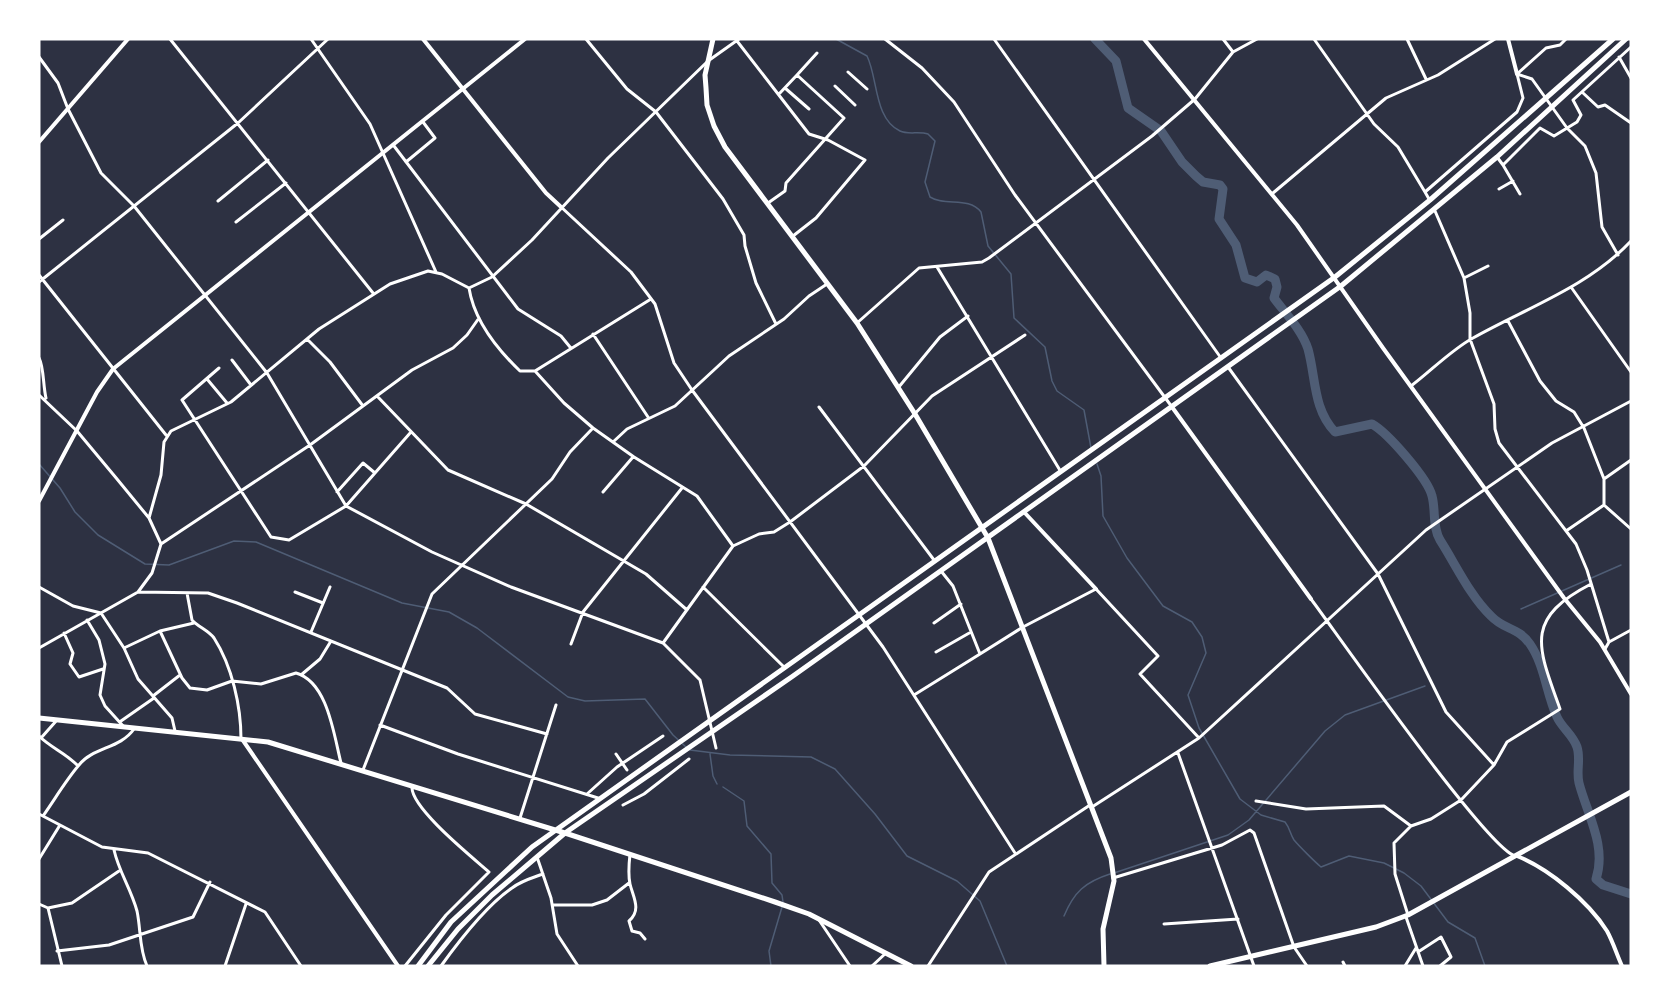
<svg xmlns="http://www.w3.org/2000/svg" width="1670" height="1005" font-family="'IBM Plex Sans',sans-serif">
  <rect width="100%" height="100%" fill="#2d3142"/>
  <g fill="none" stroke-linecap="round" stroke-linejoin="round">
    <path stroke="#4f5d75" stroke-width="1.5" d="M836,39L867,56C878,78 874,119 900,131C908,135 919,131 928,134L935,141L925,182L930,197C946,207 968,196 981,212L988,246L1011,274L1014,318L1045,347L1052,381L1057,391L1084,410L1091,448
      M39,464L60,488L75,512L98,535L145,564L169,565L234,541L256,542L402,603L449,612L477,628L568,697L585,701L645,699L673,735L686,747
      M1097,464L1101,476L1103,516L1127,558L1163,606L1192,622L1202,637L1206,653L1188,695L1199,728L1240,799L1261,815L1285,822C1290,828 1290,834 1294,840C1299,846 1315,862 1321,867L1349,856L1384,863L1404,873L1421,886L1448,922L1475,938L1485,966
      M1521,609L1621,565
      M690,750L730,755L811,757L835,769L875,814L907,856L957,881L980,901L1007,966
      M710,754L713,776L717,784
      M723,787L744,801L747,826L771,854L772,883L782,895L783,902
      M1114,873L1228,835L1249,820L1325,731L1345,715L1425,686
      M1064,916C1074,892 1085,882 1110,874
      M771,966L769,951L782,907"/>
    <path stroke="#4f5d75" stroke-width="9" d="M1095,39L1116,61L1128,108L1161,131L1182,162L1196,176L1203,182L1220,185L1223,189L1219,219L1236,245L1245,278L1257,282L1266,275L1275,279L1277,287L1274,298C1285,313 1302,330 1308,349C1316,378 1313,409 1335,432L1372,424C1388,433 1428,479 1432,496C1436,511 1432,526 1440,540C1456,565 1470,596 1491,616C1504,630 1518,627 1530,644C1545,666 1546,693 1557,717C1562,728 1573,735 1577,747C1581,759 1576,771 1579,783C1587,814 1607,846 1596,879L1603,885L1631,894"/>
    <path stroke="#fff" stroke-width="3" d="M170,39L373,293
      M311,39L370,124L436,272
      M586,39L627,89L656,112L723,199L744,235L745,246L756,283L776,324
      M885,39L922,68L954,102L1015,195L1172,407
      M994,39L1221,358
      M1223,39L1233,52
      M1314,39L1374,124L1398,147L1425,192
      M1407,39L1426,79
      M737,41L809,134L828,140L865,160L816,218L793,236
      M39,57L58,83L68,109L101,173L134,206L267,373L346,506L432,552L511,587L663,643L700,680L716,748
      M1619,57L1631,78
      M848,72L867,89
      M1517,74L1532,79L1567,128L1585,146L1596,173L1602,227L1618,255
      M1517,74L1546,48L1560,45L1566,39
      M797,75L817,53
      M835,86L855,105
      M785,88L809,109
      M1582,92L1598,107L1605,105L1631,123
      M394,146L518,309L561,336L570,347
      M1497,157L1503,165L1540,128L1554,136L1577,122L1581,115L1573,100L1631,47
      M406,162L435,138L423,122
      M1503,165L1520,194
      M1499,189L1513,181
      M1273,193L1386,98L1438,75L1495,39
      M1429,199L1425,192L1517,112L1523,98L1517,74
      M218,201L268,160
      M768,203L785,191L786,183L844,118L797,75L779,94
      M560,206L631,272L655,304L674,363L692,390L883,647L1015,853
      M1435,211L1464,278L1470,313V339L1494,404L1495,429L1499,443L1576,544L1587,570L1609,642L1605,649
      M236,222L286,183
      M39,239L63,220
      M937,267L1061,472
      M39,275L166,435
      M1464,278L1488,266
      M39,282L238,123L328,39
      M1571,287L1631,372
      M469,288C474,320 497,349 520,371H535L651,299
      M1508,321L1540,381L1556,401L1574,412L1584,428L1604,479V505L1631,529
      M857,323L919,268L982,262L989,258L1152,136L1195,99L1233,52L1257,39
      M593,334L648,417
      M307,339L330,362L363,406
      M39,358C44,367 43,386 46,398
      M232,360L251,385
      M1228,367L1378,574L1446,712L1494,765
      M219,368L182,400L271,537L289,540L346,506L411,432
      M535,371L564,403L593,428L634,457L697,496L733,546
      M207,379L227,403
      M1411,386C1431,371 1451,350 1473,338C1526,308 1588,287 1631,241
      M898,388L940,337L968,316
      M39,395L77,431L117,479L149,518L161,544L152,573L138,592L39,648
      M377,396L448,470L526,504L646,574L687,610
      M819,407L934,560
      M613,442L627,429L675,406L729,356L784,319L809,296L827,284
      M1604,479L1631,460
      M337,492L363,463L375,473
      M603,492L633,457
      M149,518L161,475L164,442L171,431L231,402L319,329L390,284L428,271L442,274L469,288L492,277L532,240L608,158L708,61L739,39
      M1566,531L1604,505
      M161,544L310,445L412,370L453,348L467,335L479,318
      M39,587L73,606L101,613L124,648L138,679L172,718L175,731
      M703,587L785,668
      M138,592L208,593L237,603L447,688L475,714L547,734
      M295,592L323,603
      M187,593L192,620C198,627 208,630 214,638C232,666 241,706 241,739
      M1311,599C1340,638 1486,847 1515,856
      M87,620L99,640L105,664L100,695L105,706L124,727
      M934,623L961,604
      M160,631L182,678L190,688L207,690L232,681L261,684L296,673C328,682 334,736 341,763
      M311,632L330,587
      M64,633L73,653L70,664L79,677L103,669
      M1609,642L1631,630
      M663,643L733,546L759,534L774,532L790,522L864,466L932,396L1025,335
      M571,644L583,612L682,488
      M124,648L160,631L194,623
      M936,652L971,632
      M980,654L1023,627L1096,589L1158,656L1140,674L1199,738
      M301,675L320,659L331,641
      M914,695L980,654L953,586L941,571
      M153,696L180,675
      M121,721L154,698
      M380,725L458,754L598,798
      M39,736C51,748 66,753 78,766
      M41,738L57,720
      M1178,753L1254,966
      M616,754L627,770
      M363,770L432,594L552,479L570,452L593,428
      M587,794L617,767L663,736
      M1256,801L1306,809L1384,806L1411,826
      M623,805L644,794L689,759
      M1092,807L1199,738L1426,530L1552,443L1631,401
      M39,814L102,847L148,853L265,912L301,966
      M43,816C55,799 66,780 79,765C93,747 120,749 134,729
      M520,818L556,705
      M114,850C119,872 131,889 137,911C141,930 139,948 147,966
      M630,854C629,863 628,875 630,884C633,897 642,910 629,921L632,931L640,933L645,939
      M537,857L551,898L557,934L578,966
      M39,859L60,825
      M1113,878L1222,845L1250,830L1254,833L1294,947L1307,966
      M39,904L48,908L62,966
      M553,905H592L607,900L629,883
      M48,908L72,903L119,871
      M1408,915L1395,874L1394,843L1411,826L1431,819L1461,800L1494,765L1507,742L1560,709C1538,647 1523,619 1591,584
      M1406,917L1423,966
      M819,920L850,966
      M1164,924L1238,919
      M57,951L109,945L193,917L210,882
      M1418,952L1441,937L1451,957L1440,966
      M1343,962L1345,966
      M225,966L246,904
      M405,966L446,915L489,872C472,857 411,808 412,787
      M441,966C459,941 487,905 512,888C521,881 532,878 543,874
      M872,966L886,953
      M928,966L989,872L1090,805
      M1405,966L1416,948"/>
    <path stroke="#fff" stroke-width="4" d="M423,39L546,193L560,206
      M1144,39L1297,225L1383,348L1564,598L1600,642L1631,694
      M1508,39L1517,74
      M39,142L128,39
      M1172,407L1311,599
      M39,501L97,392L113,369L525,39
      M1024,512L1096,589
      M242,739L398,966
      M1517,856C1549,869 1588,901 1607,931C1613,942 1617,955 1622,966"/>
    <path stroke="#fff" stroke-width="5" d="M713,39L705,75L706,88L707,105L714,126L725,147L857,323L915,414L988,538L1111,858L1114,881L1103,929L1104,966
      M39,718L268,742L565,833L775,902L809,914L911,966
      M418,966L451,922L532,847L1335,277L1430,200L1613,39
      M428,966L458,929L492,895L565,833L793,676L1341,286L1497,157L1626,39
      M1210,966L1376,927L1408,915L1631,792"/>
  </g>
  <rect width="1670" height="1005" fill="none" stroke="#ffffff" stroke-width="81"/>
</svg>
